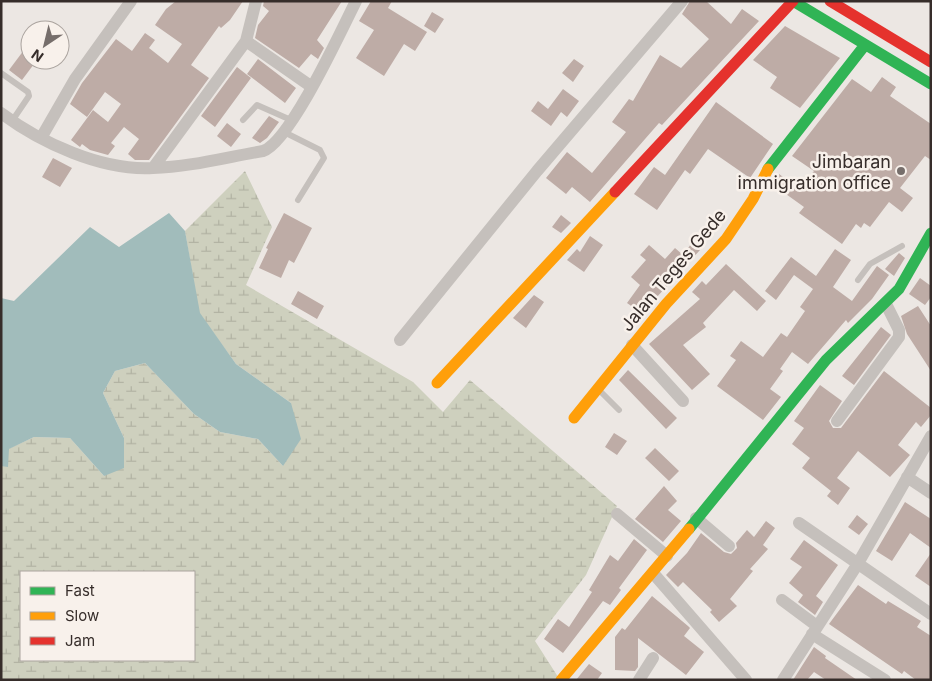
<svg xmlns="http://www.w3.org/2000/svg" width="932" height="681" font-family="Inter,sans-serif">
  <defs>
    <pattern id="wetland-marsh" width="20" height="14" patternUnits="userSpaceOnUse" patternTransform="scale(1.25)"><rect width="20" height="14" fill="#ced0be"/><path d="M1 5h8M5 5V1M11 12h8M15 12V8" fill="none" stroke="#b2b3a3"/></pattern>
  </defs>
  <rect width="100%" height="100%" fill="#ece7e3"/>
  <path fill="url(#wetland-marsh)" fill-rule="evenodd" d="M245,171L272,227L246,285L413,382L443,412L470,380L617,506L586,575L535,641L560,680H1V466H8V449L34,437L70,438L104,476L124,438L103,393L115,371L145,363L194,414L220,432L258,439L283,466L291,403L236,364L199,313L185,231ZM21,572H194V660H21Z"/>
  <path fill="#a1bcbb" d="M169,213L185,231L200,313L236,364L291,403L301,439L283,466L258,439L220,432L194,414L145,363L115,371L103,393L124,438V468L104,476L70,438L34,437L9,449L8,467L1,466V298L14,301L90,227L119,247Z"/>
  <path fill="#beaca6" d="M176,1H243L230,20L221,28L219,26L191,65L209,78L149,160H135L128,154L139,139L124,127L111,143L115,146L108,155L90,150L82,144L80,147L71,140L93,110L108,122L121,104L105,92L87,117L70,104L82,83L116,39L132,51L145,33L155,40L149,48L168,63L182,44L155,25L166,9Z
    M264,1H342L317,40L324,48L318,59L311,54L299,68L255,38L258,25L269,11L263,6Z
    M371,1H392L388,8L427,32L415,51L404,44L384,76L356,58L374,30L359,21Z
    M690,1H706L731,24L742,9L759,21L662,125L659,123L590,202L572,187L566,194L546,178L567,152L592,173L626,132L612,122L629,99L633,101L660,55L681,68L709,39L682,14Z
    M432,12L444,19L435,33L424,26Z
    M785,26L840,58L800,108L770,88L777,77L753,60Z
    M30,42V60H37L22,80L9,70Z
    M258,59L296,88L285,103L247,74Z
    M574,59L584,66L573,82L562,73Z
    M237,67L251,78L215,127L201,116Z
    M882,77L896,87L890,96L931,124V160L925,156L900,188L913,198L902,212L889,202L870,227L864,223L861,228L856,224L842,244L799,213L804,207L772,184L779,174L800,189L814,171L792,156L852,79L871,92Z
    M563,89L579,101L567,117L561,112L551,126L531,111L538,101L548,109Z
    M716,102L773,144L750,178L708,149L690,174L685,170L657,210L634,194L654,167L665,175Z
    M269,116L279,122L267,138L260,143L252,138Z
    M227,123L241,134L231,147L217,136Z
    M53,158L72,168L60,187L42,177Z
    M284,213L312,228L294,263L289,260L281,278L259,268L268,249L266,248Z
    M561,215L571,223L561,233L552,227Z
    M590,236L603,245L584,272L567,260L577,249L580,252Z
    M691,244L700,250L656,298L652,295L640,312L627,303L640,285L631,277L646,260L640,255L649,245L665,259L675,248L683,255Z
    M835,249L851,260L833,287L852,301L877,266L889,275L872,299L848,323L846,320L808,364L792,352L780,369L783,371L770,389L781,397L763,420L717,386L736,360L730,356L741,341L763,357L781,333L787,337L805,311L800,307L813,289L794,275L776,300L765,291L791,257L816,276Z
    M899,253L905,258L894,276L885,269Z
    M726,264L766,301L757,311L734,290L703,323L706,327L683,345L710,374L692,390L649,344L700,299L692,292L702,281L706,285Z
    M920,278L931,286V297L925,305L909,294Z
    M298,291L324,306L317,319L291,304Z
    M534,295L544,302L526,328L513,318Z
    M918,306L931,326V371L907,334L901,316Z
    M881,327L891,335L854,385L842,376Z
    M628,370L677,418L666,429L619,380Z
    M884,371L931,408V415L921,427L916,422L898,445L910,455L890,477L858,451L837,478L850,488L838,505L827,496L831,491L802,468L810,458L792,444L804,428L794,421L820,385L842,401L829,421L833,428H841Z
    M614,433L627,441L617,455L605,447Z
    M655,448L679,471L669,481L645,458Z
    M664,486L677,501L668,510L681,521L663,542L635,519Z
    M905,502L931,519V548L910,533L892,561L876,551Z
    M857,515L868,524L859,535L848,527Z
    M766,521L775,528L763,545L768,549L750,569L753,571L730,599L737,606L719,622L710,612L712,610L683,582L678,587L666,575L687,553L701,533L724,552L731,554L737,548L736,543L747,530L754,537Z
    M634,539L647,550L619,588L621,590L610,605L603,601L563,653L544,639L558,619L569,627L592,592L589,590L610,555L618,561Z
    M804,540L838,565L816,596L823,602L815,615L798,602L803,595L789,583L802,567L790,559Z
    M931,553V587L915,576Z
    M858,585L886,604L888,601L921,621L917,627L931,636V680H916L904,671L902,674L829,624Z
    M652,596L688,626L690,628L684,636L704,652L686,675L638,638V667L635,671L615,670V637L622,628L625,630Z
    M814,647L826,656L825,658L857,680H826L814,672L807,680H793Z
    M589,664L602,673L597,680H576Z"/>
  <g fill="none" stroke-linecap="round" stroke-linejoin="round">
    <path stroke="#c5c0bc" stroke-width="6" d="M1,73L28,92L29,96L12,121
      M243,120L257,105L291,120
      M284,132L320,150L324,158L298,200
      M858,280L870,264L902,246
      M600,391L619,410"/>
    <path stroke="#c5c0bc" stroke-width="12" d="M246,41L312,87
      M1,113C41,143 102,171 153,168C190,167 227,157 263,151C290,142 341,31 356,1
      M41,138L75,79L131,1
      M153,168L246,41L256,1
      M400,340L537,171L682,1
      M632,345L683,401
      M837,421L899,337V330L886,304
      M907,477L931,493
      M617,514L667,556
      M696,518L729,546
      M799,523L931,614
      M653,573L746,680
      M782,600L817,626
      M812,634L885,680
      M639,680L653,658
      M783,680L857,565L931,436"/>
    <path stroke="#30b455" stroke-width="11" d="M793,1L931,84
      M768,169L865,45
      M689,529L826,360L899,289L931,233"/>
    <path stroke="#ff9f0a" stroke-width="11" d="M437,383L615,192
      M574,418L666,304L726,239L753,199L768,169
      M561,680L689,529"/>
    <path stroke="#e5322d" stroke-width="11" d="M830,1L931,62
      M615,192L793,1"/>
  </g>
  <circle fill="#766e6b" stroke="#f8f1eb" stroke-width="2" cx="901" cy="171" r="5"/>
  <g text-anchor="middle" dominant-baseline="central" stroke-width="5" stroke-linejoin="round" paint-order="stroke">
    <g font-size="18" fill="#362d2a" stroke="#f8f1eb" text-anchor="end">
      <text x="891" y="161">Jimbaran<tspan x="891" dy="21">immigration office</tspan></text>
    </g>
    <g font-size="18" fill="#362d2a" stroke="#f8f1eb">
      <text transform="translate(673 270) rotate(-50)">Jalan Teges Gede</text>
    </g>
  </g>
  <rect width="932" height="681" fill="none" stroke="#362d2a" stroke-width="5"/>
  <rect x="20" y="571" width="175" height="90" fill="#f8f1eb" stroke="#aaa39e"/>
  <rect x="30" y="587" width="25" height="8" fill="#30b455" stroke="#aaa39e"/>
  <text x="65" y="596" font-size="15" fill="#362d2a">Fast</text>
  <rect x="30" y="612" width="25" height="8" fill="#ff9f0a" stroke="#aaa39e"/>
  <text x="65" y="621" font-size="15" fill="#362d2a">Slow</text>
  <rect x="30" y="637" width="25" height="8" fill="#e5322d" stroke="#aaa39e"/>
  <text x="65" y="646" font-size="15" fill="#362d2a">Jam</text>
  <g transform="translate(45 45) rotate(215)"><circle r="24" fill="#f8f1eb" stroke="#aaa39e"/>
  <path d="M0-4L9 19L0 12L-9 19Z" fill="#766e6b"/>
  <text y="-8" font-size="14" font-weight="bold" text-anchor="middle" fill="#362d2a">N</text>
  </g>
</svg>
